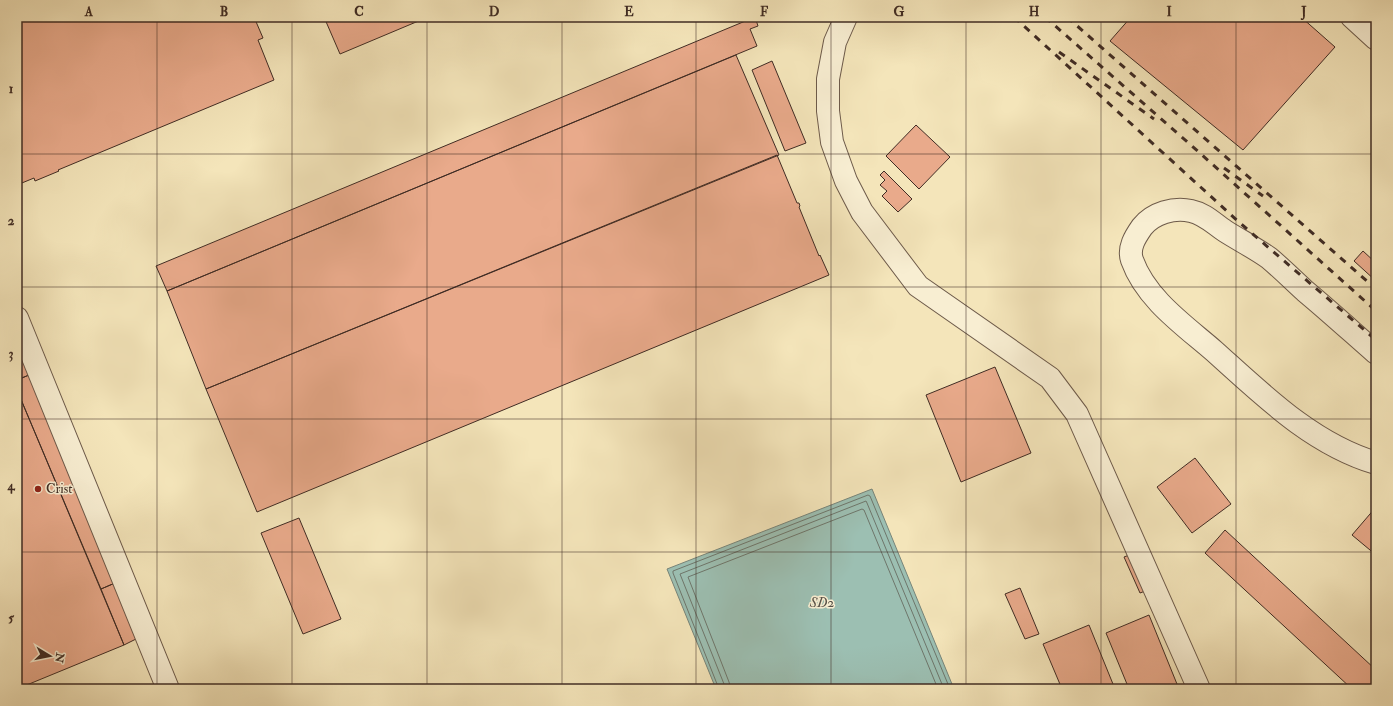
<svg xmlns="http://www.w3.org/2000/svg" width="1393" height="706" font-family="'IM FELL Double Pica',serif">
  <rect width="100%" height="100%" fill="#f4e5ba"/>
  <filter id="stains"><feTurbulence type="fractalNoise" baseFrequency=".005" numOctaves="4"/><feColorMatrix values="0 0 0 0 .2 0 0 0 0 .09 0 0 0 0 .02 0 0 0 .5 -.17"/></filter>
  <radialGradient id="worn" r=".72"><stop offset=".6" stop-color="#630" stop-opacity="0"/><stop offset="1" stop-color="#630" stop-opacity=".3"/></radialGradient>
  <path fill="#9cbfb2" stroke="#778479" d="M872,489L954,689H716L667,569Z"/>
  <g fill="none" stroke-linecap="round" stroke-linejoin="round">
    <path stroke="#6e766b" stroke-width="1" d="M719,689L673,573V571L868,495L870,496L950,689
      M725,689L724,684L680,574L866,501L867,503L944,689
      M731,689L729,682L688,577L862,509L864,510L938,689"/>
  </g>
  <path fill="#e9aa8b" stroke="#402c24" d="M17,17H254L263,38L258,40L274,80L58,170L59,171L35,181L34,178L17,185Z
    M324,17H428L340,54Z
    M755,17L758,26L750,29L757,46L167,291L156,266Z
    M1131,17H1301L1335,47L1243,150L1110,41Z
    M736,55L779,155L206,389L167,291Z
    M772,61L806,143L785,151L752,70Z
    M916,125L950,157L919,189L886,156Z
    M777,155L797,203H799L800,206L799,207L819,256L820,255L829,275L257,512L206,389Z
    M884,171L912,199L898,212L882,196L887,191L880,185L885,180L880,175Z
    M1363,251L1376,263V281L1354,261Z
    M17,347L29,375L17,380Z
    M995,367L1031,453L961,482L926,395Z
    M29,375L115,583L101,589L17,390V380Z
    M17,390L124,645L17,689Z
    M1195,458L1231,504L1192,533L1157,487Z
    M1376,507V555L1352,535Z
    M299,518L341,619L303,634L261,533Z
    M1225,530L1376,670V682L1370,689H1352L1205,553Z
    M1137,552L1153,588L1140,593L1124,557Z
    M115,583L138,638L124,645L101,589Z
    M1020,588L1039,634L1025,639L1005,594Z
    M1149,615L1179,689H1129L1106,633Z
    M1089,625L1115,689H1062L1043,644Z"/>
  <g fill="none" stroke-linecap="round" stroke-linejoin="round">
    <g stroke="#6d5a4a" stroke-width="24">
      <path id="minor" d="M846,17L835,42L828,79V111L832,142L846,181L862,212L918,286L1050,378L1077,414L1199,689
        M1352,17L1376,39
        M17,318L168,689
        M1376,353C1352,332 1329,311 1305,291C1293,280 1281,268 1269,258C1255,248 1239,240 1225,231C1213,223 1205,214 1191,211C1174,207 1153,213 1142,227C1135,237 1128,248 1132,260C1146,299 1184,325 1214,351C1263,395 1312,444 1376,463"/>
    </g>
    <use href="#minor" stroke="#f8eed2" stroke-width="22"/>
    <path stroke="#402c24" stroke-width="3" stroke-dasharray="7 7" stroke-linecap="butt" d="M1014,17L1240,223L1376,340
      M1045,17L1192,146L1376,311
      M1067,17L1376,289
      M1059,52L1154,119
      M1224,168L1263,196"/>
  </g>
  <path fill="none" stroke="#402c24" stroke-width="1" stroke-opacity="0.55" d="M157,17V689M292,17V689M427,17V689M562,17V689M696,17V689M831,17V689M966,17V689M1101,17V689M1236,17V689M17,154H1376M17,287H1376M17,419H1376M17,552H1376"/>
  <circle fill="#8f2418" stroke="#f8eed2" stroke-width="1.5" cx="38" cy="489" r="4"/>
  <g text-anchor="middle" dominant-baseline="central" stroke-width="3" stroke-linejoin="round" paint-order="stroke">
    <g font-size="13" fill="#402c24" stroke="#f8eed2" text-anchor="start">
      <text x="46" y="489">Crist</text>
    </g>
    <g font-size="14" font-style="italic" fill="#575148" stroke="#f8eed2">
      <text x="822" y="602">SD2</text>
    </g>
  </g>
  <rect width="1393" height="706" fill="none" stroke="#f4e5ba" stroke-width="44"/>
  <g transform="translate(50 656) rotate(100)" stroke="#f8eed2" stroke-width="3" paint-order="stroke">
  <path d="M0-3L7 15L0 10L-7 15Z" fill="#402c24"/>
  <text y="-6" font-size="11" font-weight="bold" text-anchor="middle" fill="#402c24">N</text>
  </g>
  <rect x="22" y="22" width="1349" height="662" fill="none" stroke="#402c24" stroke-width="1.5"/>
  <g font-size="13" text-anchor="middle" font-weight="bold" fill="#402c24">
    <text x="89" y="16">A</text>
    <text x="224" y="16">B</text>
    <text x="359" y="16">C</text>
    <text x="494" y="16">D</text>
    <text x="629" y="16">E</text>
    <text x="764" y="16">F</text>
    <text x="899" y="16">G</text>
    <text x="1034" y="16">H</text>
    <text x="1169" y="16">I</text>
    <text x="1304" y="16">J</text>
    <text x="11" y="93">1</text>
    <text x="11" y="225">2</text>
    <text x="11" y="358">3</text>
    <text x="11" y="490">4</text>
    <text x="11" y="622">5</text>
  </g>
  <rect width="100%" height="100%" filter="url(#stains)"/>
  <rect width="100%" height="100%" fill="url(#worn)"/>
</svg>
